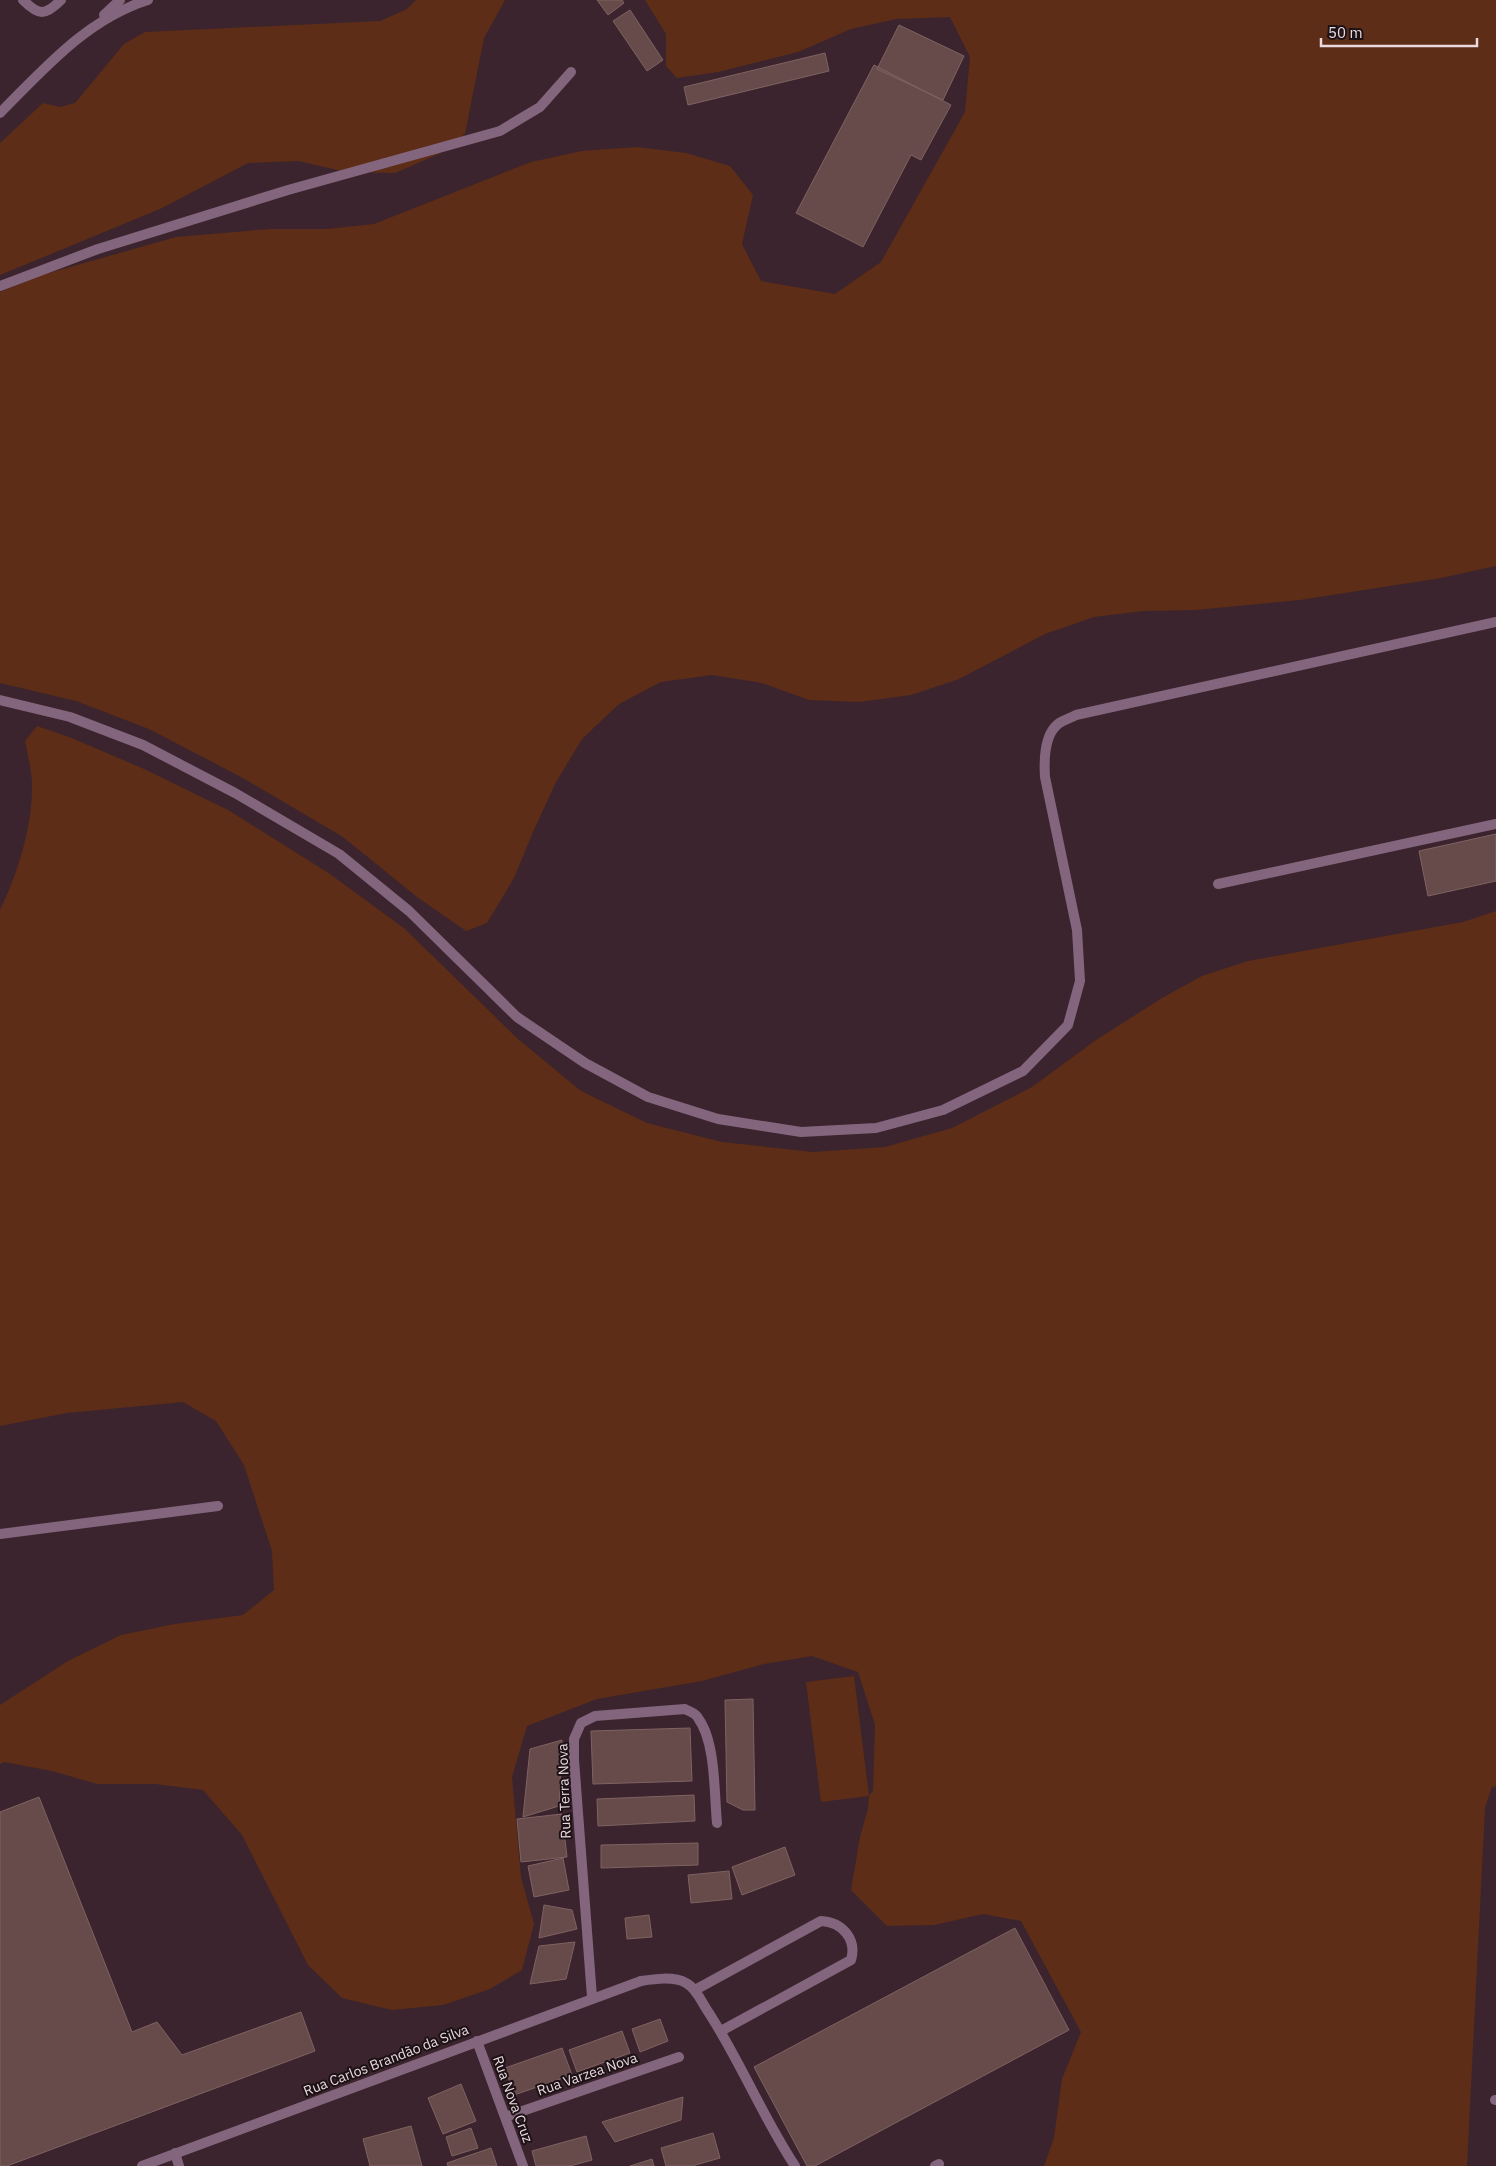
<svg xmlns="http://www.w3.org/2000/svg" width="1496" height="2166" font-family="'IBM Plex Sans',sans-serif">
  <rect width="100%" height="100%" fill="#3b242d"/>
  <path fill="#5d2d17" d="M416,0H505L484,38L465,134L439,154L395,173L346,172L298,161L248,163L160,209L0,275V143L43,103L60,107L75,103L124,44L145,32L380,21L407,9Z
    M645,0H1496V566L1441,578L1300,600L1195,610L1143,611L1094,617L1045,634L959,679L911,695L859,702L809,700L762,683L712,675L661,682L619,704L582,739L556,782L533,832L514,878L487,923L466,931L417,897L343,837L243,778L149,729L76,701L0,683V292L42,275L176,237L270,229H327L374,224L531,162L582,151L637,147L686,153L730,166L753,195L742,244L761,281L835,294L881,262L965,112L970,57L950,17L896,19L851,29L798,52L718,72L677,78L666,66V34Z
    M37,726L69,737L142,768L228,810L330,874L405,929L518,1039L581,1091L647,1123L722,1142L813,1152L885,1147L952,1128L1032,1087L1096,1040L1162,998L1202,976L1248,961L1463,922L1496,911V1786L1492,1787L1485,1808L1467,2166H1044L1054,2138L1062,2079L1081,2032L1021,1921L983,1914L934,1925L887,1926L851,1890L860,1837L868,1809L869,1796L821,1802L806,1682L854,1676L869,1796L873,1791L875,1725L858,1672L812,1656L764,1664L702,1681L597,1699L527,1726L512,1777L521,1877L534,1924L522,1970L490,1989L443,2005L392,2010L342,1998L308,1965L242,1835L203,1790L155,1784H97L52,1771L4,1762L0,1764V1705L68,1661L121,1635L175,1624L243,1615L274,1590L272,1551L244,1465L216,1421L183,1402L67,1413L0,1426V910C17,875 31,831 32,791C33,775 28,757 25,741Z"/>
  <path fill="#664b4a" stroke="#7f6362" d="M597,0H622L624,3L608,15Z
    M630,10L663,60L647,71L613,21Z
    M899,25L964,56L943,100L877,69Z
    M825,53L829,71L688,105L684,87Z
    M874,65L951,105L921,160L911,155L863,247L796,213Z
    M1496,834V881L1428,896L1419,851Z
    M753,1699L755,1810H743L727,1802L725,1700Z
    M690,1728L692,1781L593,1784L591,1731Z
    M562,1740L559,1806L523,1817L530,1749Z
    M694,1795L695,1821L598,1826L597,1799Z
    M39,1797L132,2032L157,2022L182,2055L301,2012L315,2051L7,2166H0V1812Z
    M562,1814L567,1857L521,1862L517,1819Z
    M698,1843V1865L601,1868V1845Z
    M785,1847L795,1875L742,1895L732,1867Z
    M563,1858L569,1890L534,1897L528,1866Z
    M729,1871L732,1899L691,1903L688,1875Z
    M544,1905L572,1910L577,1929L539,1938Z
    M649,1915L652,1937L627,1939L625,1918Z
    M1015,1928L1069,2030L815,2166H807L754,2067Z
    M575,1942L566,1979L530,1984L539,1946Z
    M660,2019L668,2041L640,2052L632,2029Z
    M622,2031L630,2053L577,2072L569,2050Z
    M562,2048L572,2075L514,2095L505,2068Z
    M461,2084L476,2121L443,2134L428,2098Z
    M683,2097L681,2120L615,2142L602,2122Z
    M411,2126L422,2166H370L363,2139Z
    M471,2128L478,2148L452,2156L446,2137Z
    M713,2133L720,2158L692,2166H666L661,2148Z
    M586,2136L592,2160L570,2166H536L532,2151Z
    M491,2148L497,2166H448L447,2163Z
    M652,2159L654,2166H630Z"/>
  <g fill="none" stroke-linecap="round" stroke-linejoin="round">
    <path stroke="#83667d" stroke-width="10" d="M23,0C39,16 45,16 61,0
      M104,15L120,0
      M0,113C44,69 87,19 148,0
      M0,286L98,249L288,190L500,131L540,107L571,72
      M0,700L70,717L143,745L235,793L339,854L409,911L517,1017L585,1063L648,1097L718,1119L801,1132L876,1128L943,1110L1023,1071L1068,1025L1080,981L1077,930L1045,777C1044,761 1044,735 1058,724C1063,720 1071,718 1076,715L1496,622
      M1218,884L1496,824
      M641,1981C654,1979 674,1976 686,1983C696,1988 701,2001 707,2010C740,2060 762,2116 795,2166
      M695,1990L821,1921C843,1922 857,1940 851,1960L721,2031
      M1495,2100H1496
      M935,2166L939,2164"/>
    <path stroke="#83667d" stroke-width="10" d="M0,1534L218,1506
      M592,1997L574,1760V1739L581,1723L595,1716L685,1709C690,1712 696,1713 698,1718C716,1742 714,1793 717,1823
      M477,2041L523,2166
      M505,2117L679,2057
      M175,2153L179,2166
      M142,2166L641,1981"/>
  </g>
  <g text-anchor="middle" dominant-baseline="central" stroke-width="4" stroke-linejoin="round" paint-order="stroke">
    <g font-size="14" fill="#eadadf" stroke="#1c1115">
      <text transform="translate(564 1791) rotate(-92)">Rua Terra Nova</text>
      <text transform="translate(386 2060) rotate(-21)">Rua Carlos Brandão da Silva</text>
      <text transform="translate(587 2074) rotate(-19)">Rua Varzea Nova</text>
      <text transform="translate(513 2099) rotate(70)">Rua Nova Cruz</text>
    </g>
  </g>
  <path d="M1321 38v8h156v-8" fill="none" stroke="#eadadf" stroke-width="2.5"/>
  <text x="1328" y="38" font-size="15" fill="#eadadf" stroke="#1c1115" stroke-width="4" paint-order="stroke">50 m</text>
</svg>
